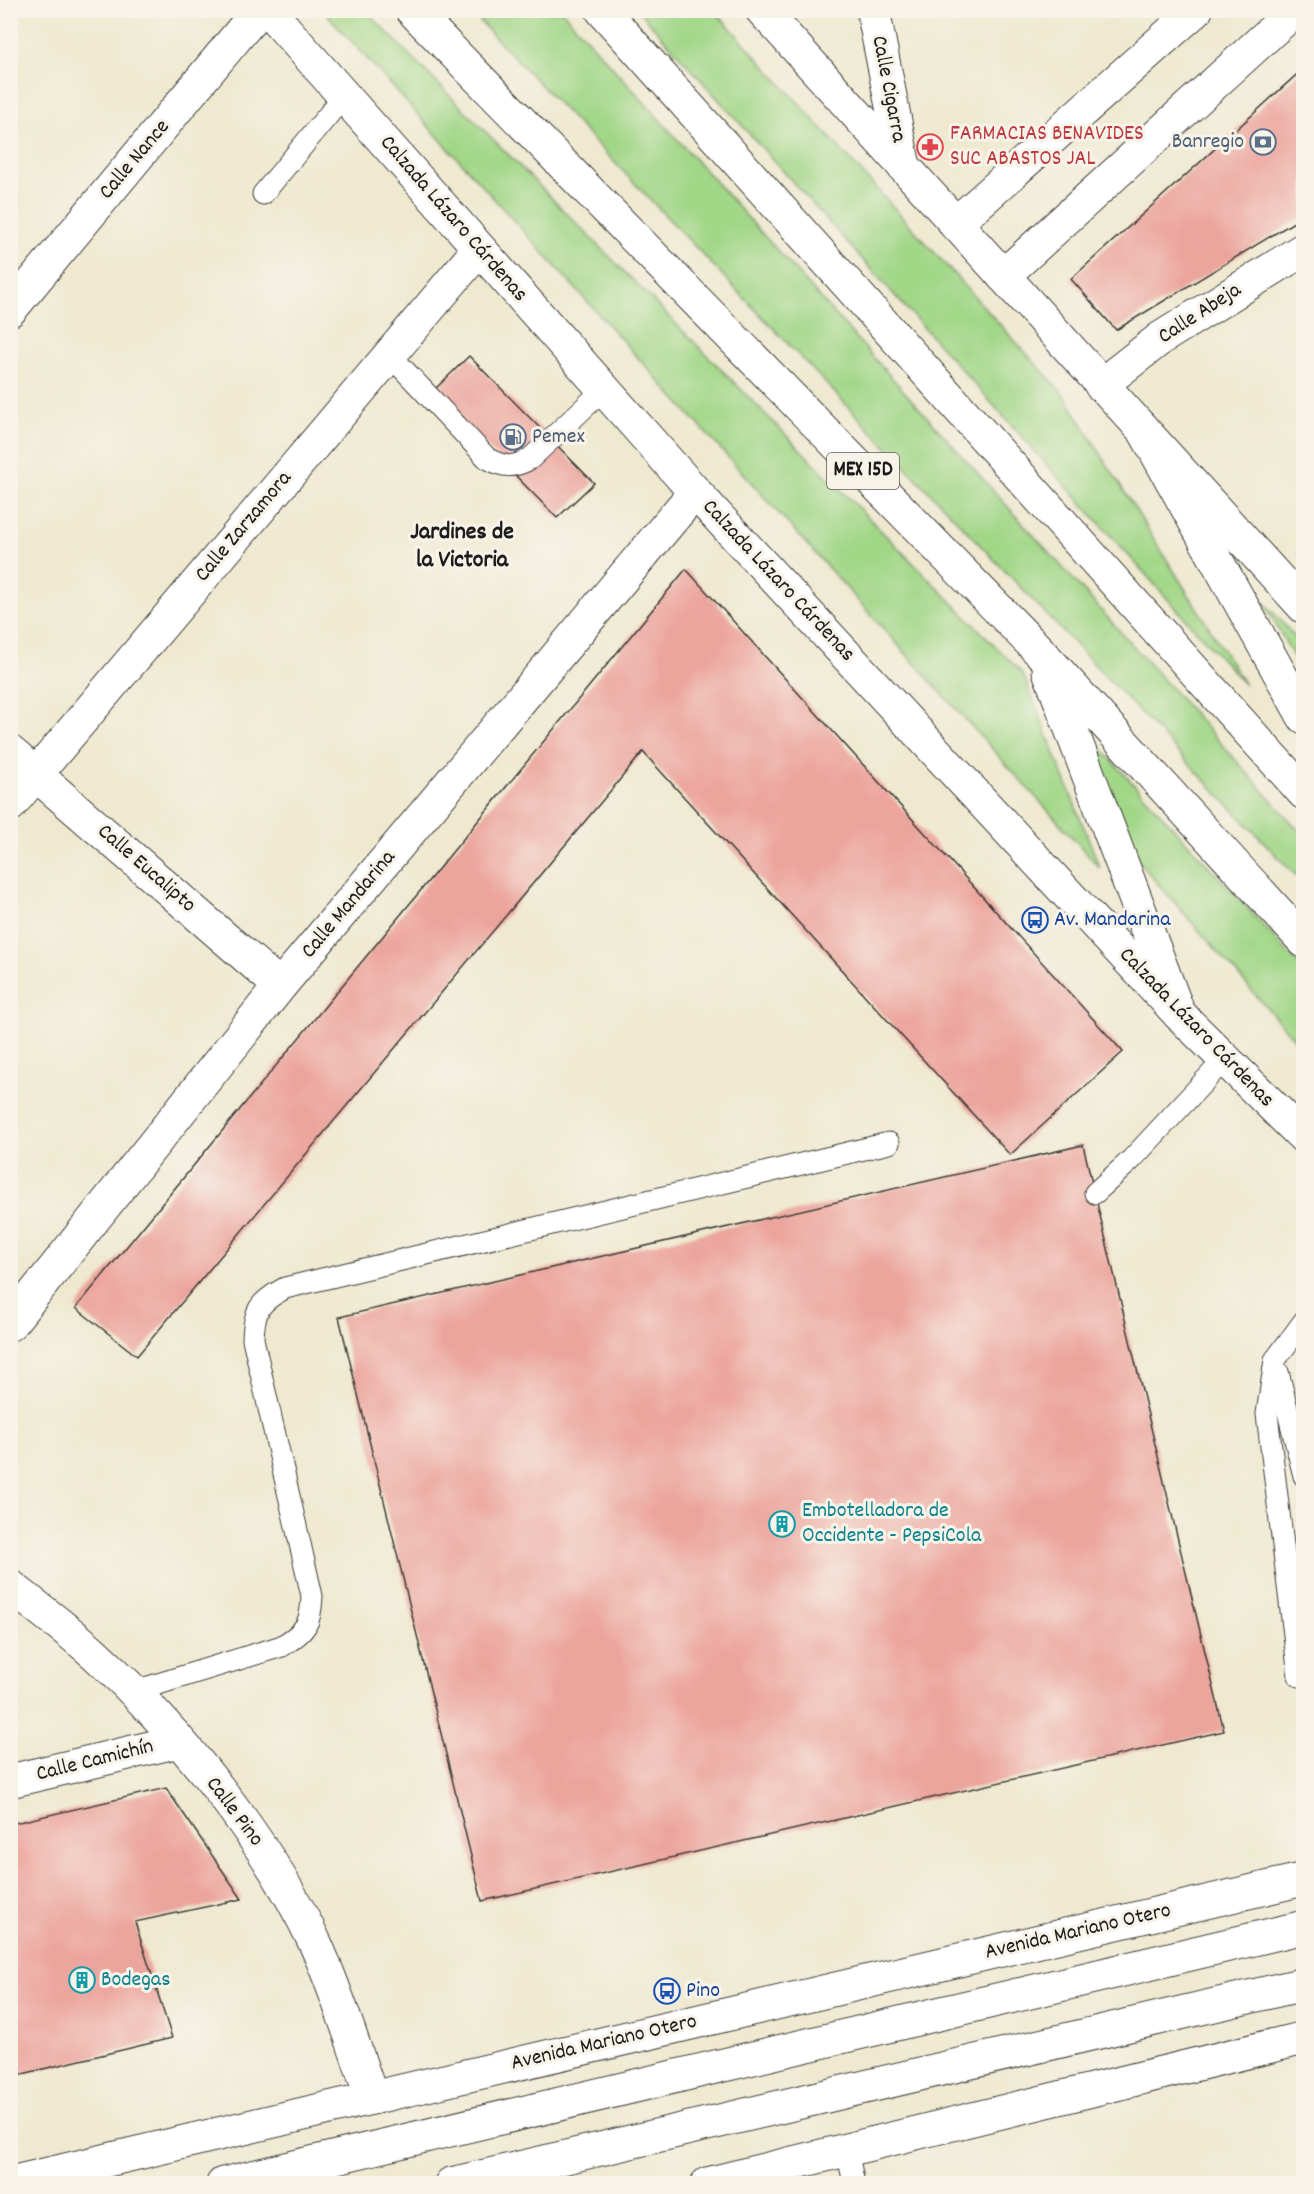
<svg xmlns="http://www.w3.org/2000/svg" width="1314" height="2194" font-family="Dekko,sans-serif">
  <rect width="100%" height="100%" fill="#f7f3e8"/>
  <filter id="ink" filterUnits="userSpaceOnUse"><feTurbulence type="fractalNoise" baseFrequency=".0167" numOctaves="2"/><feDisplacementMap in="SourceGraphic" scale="12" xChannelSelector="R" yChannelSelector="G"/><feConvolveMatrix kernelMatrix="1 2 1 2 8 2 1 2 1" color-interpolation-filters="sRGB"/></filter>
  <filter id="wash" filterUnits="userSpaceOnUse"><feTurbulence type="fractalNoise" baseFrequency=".008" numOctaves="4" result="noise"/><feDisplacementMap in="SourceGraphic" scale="24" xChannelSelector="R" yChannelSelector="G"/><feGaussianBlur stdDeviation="1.35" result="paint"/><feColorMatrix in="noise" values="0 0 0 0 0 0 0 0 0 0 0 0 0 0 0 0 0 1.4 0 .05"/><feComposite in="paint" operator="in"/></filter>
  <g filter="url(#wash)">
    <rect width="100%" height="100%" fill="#efe9d0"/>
    <path fill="#a2d788" stroke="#5f7a52" stroke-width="1.5" d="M324,11H366L1023,674L1100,868Z
      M470,11H562L1303,835V883Z
      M639,11H715L1064,395L1245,685Z
      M1261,599L1303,646V673Z
      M1083,729L1303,969V1049L1133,855Z"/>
    <g id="blocks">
      <path fill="#eca59d" d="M1304,68V216L1116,330L1071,279Z
        M469,356L594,483L557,518L433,391Z
        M686,569L1123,1052L1010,1155L643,752L137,1356L76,1308Z
        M1083,1145L1224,1731L482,1901L339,1317Z
        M166,1788L242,1899L135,1922L172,2038L10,2077V1824Z"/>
    </g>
  </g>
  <g filter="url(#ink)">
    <use href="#blocks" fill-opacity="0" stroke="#3c3b37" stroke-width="1.5"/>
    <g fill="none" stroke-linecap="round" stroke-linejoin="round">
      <g stroke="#3c3b37" stroke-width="23">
        <path id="lane" d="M263,194L344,96
          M389,354L487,458C504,468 513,468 530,459L604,389
          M1095,1193L1131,1160L1225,1059
          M1278,1372L1304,1476
          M1299,1676L1267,1414L1275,1360L1304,1321
          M132,1692L282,1646C306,1631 311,1624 312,1596L253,1339C254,1310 259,1302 285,1288L889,1143
          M847,2150L854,2184"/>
      </g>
      <g stroke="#3c3b37" stroke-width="35">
        <path id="street" d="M873,10L904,167
          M955,224L1196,10
          M1003,276L1295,10
          M10,310L259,10
          M1101,385L1161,338L1304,249
          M10,752L280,986
          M10,805L479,249
          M10,1324L280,986L695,492
          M10,1586C38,1608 68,1630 95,1654C180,1732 267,1840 316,1945C338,1994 354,2048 372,2098
          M10,1781L179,1741"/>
      </g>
      <g stroke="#3c3b37" stroke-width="35">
        <path id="secondary" d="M268,10L695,492L1179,1014L1304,1137
          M762,10L1304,607
          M10,2183L1304,1879
          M707,2184L1304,2038"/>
      </g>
      <g stroke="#3c3b37" stroke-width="35">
        <path id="primary" d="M223,2184L1304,1927
          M451,2184L1304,1984"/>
      </g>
      <g stroke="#3c3b37" stroke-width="35">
        <path id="highway" d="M412,10L1044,656L1304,941
          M602,10L1304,793
          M1146,434L1304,717
          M1049,671L1179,1014"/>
      </g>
      <use href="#lane" stroke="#fff" stroke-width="21"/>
      <use href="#street" stroke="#fff" stroke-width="33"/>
      <use href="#secondary" stroke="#fff" stroke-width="33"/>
      <use href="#primary" stroke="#fff" stroke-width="33"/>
      <use href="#highway" stroke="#fff" stroke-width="33"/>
    </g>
  </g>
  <defs>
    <g id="bank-ring" transform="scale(1.35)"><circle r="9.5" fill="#f7f3e8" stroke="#5c6f8a" stroke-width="1.5"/><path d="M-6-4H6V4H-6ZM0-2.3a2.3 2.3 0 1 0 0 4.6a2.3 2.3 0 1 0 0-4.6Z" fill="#5c6f8a"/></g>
    <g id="pharmacy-ring" transform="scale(1.35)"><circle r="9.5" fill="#f7f3e8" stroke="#e0444e" stroke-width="1.5"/><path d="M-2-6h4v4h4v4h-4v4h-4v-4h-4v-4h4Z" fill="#e0444e"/></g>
    <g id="fuel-ring" transform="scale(1.35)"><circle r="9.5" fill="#f7f3e8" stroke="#5c6f8a" stroke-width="1.5"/><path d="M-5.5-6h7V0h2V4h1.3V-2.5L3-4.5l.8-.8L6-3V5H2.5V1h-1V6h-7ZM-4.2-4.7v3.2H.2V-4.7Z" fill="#5c6f8a"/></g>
    <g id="bus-ring" transform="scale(1.35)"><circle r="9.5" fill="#f7f3e8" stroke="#1a4fb4" stroke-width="1.5"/><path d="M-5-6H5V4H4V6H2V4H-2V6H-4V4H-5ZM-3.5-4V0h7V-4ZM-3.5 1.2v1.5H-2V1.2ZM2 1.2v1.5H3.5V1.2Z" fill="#1a4fb4"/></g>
    <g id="building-ring" transform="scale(1.35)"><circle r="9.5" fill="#f7f3e8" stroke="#0f9aa8" stroke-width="1.5"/><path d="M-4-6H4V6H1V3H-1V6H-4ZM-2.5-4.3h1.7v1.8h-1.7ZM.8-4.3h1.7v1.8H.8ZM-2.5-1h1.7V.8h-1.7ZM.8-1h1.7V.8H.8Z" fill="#0f9aa8"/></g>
  </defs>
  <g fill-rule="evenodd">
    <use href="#bank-ring" x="1263" y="142"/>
    <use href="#pharmacy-ring" x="930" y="147"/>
    <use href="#fuel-ring" x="513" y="437"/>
    <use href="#bus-ring" x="1035" y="920"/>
    <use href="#building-ring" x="782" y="1524"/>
    <use href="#building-ring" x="82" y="1980"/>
    <use href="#bus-ring" x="667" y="1991"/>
  </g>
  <g text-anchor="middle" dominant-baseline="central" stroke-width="6" stroke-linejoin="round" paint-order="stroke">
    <rect fill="#f7f3e8" stroke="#5e5c59" stroke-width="1.5" x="827" y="453" width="72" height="36" rx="4.5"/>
    <g font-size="21" font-weight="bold" fill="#1c1c1c">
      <text x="863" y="471">MEX 15D</text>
    </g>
    <g font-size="22" fill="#1c1c1c" stroke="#f7f3e8">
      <text transform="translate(888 89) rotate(79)">Calle Cigarra</text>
      <text transform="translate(135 160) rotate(-50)">Calle Nance</text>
      <text transform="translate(453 219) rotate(49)">Calzada Lázaro Cárdenas</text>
      <text transform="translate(1200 314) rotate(-33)">Calle Abeja</text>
      <text transform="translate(244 527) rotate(-50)">Calle Zarzamora</text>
      <text transform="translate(778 581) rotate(47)">Calzada Lázaro Cárdenas</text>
      <text transform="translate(146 869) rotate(41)">Calle Eucalipto</text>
      <text transform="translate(349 905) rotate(-50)">Calle Mandarina</text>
      <text transform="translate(1196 1028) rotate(46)">Calzada Lázaro Cárdenas</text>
      <text transform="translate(95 1761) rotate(-14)">Calle Camichín</text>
      <text transform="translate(234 1812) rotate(53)">Calle Pino</text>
      <text transform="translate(1078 1932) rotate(-13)">Avenida Mariano Otero</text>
      <text transform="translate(604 2043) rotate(-13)">Avenida Mariano Otero</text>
    </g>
    <g font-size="22" fill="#be3a42" stroke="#f7f3e8" text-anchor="start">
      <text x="950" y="134">FARMACIAS BENAVIDES<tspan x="950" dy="25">SUC ABASTOS JAL</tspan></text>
    </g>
    <g font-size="22" fill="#4e5e75" stroke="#f7f3e8" text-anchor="end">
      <text x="1244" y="142">Banregio</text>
      <text x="532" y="437" text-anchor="start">Pemex</text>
    </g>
    <g font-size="22" fill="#164399" stroke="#f7f3e8" text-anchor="start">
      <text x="1054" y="920">Av. Mandarina</text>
      <text x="686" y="1991">Pino</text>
    </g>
    <g font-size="22" fill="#0d838f" stroke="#f7f3e8" text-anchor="start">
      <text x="802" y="1511">Embotelladora de<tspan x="802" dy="25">Occidente - PepsiCola</tspan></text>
      <text x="101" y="1980">Bodegas</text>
    </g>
    <g font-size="24" font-weight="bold" fill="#1c1c1c" stroke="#f7f3e8">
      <text x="462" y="533">Jardines de<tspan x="462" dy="28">la Victoria</tspan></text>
    </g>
  </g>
  <rect width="1314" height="2194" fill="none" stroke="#f7f3e8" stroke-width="36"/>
</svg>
